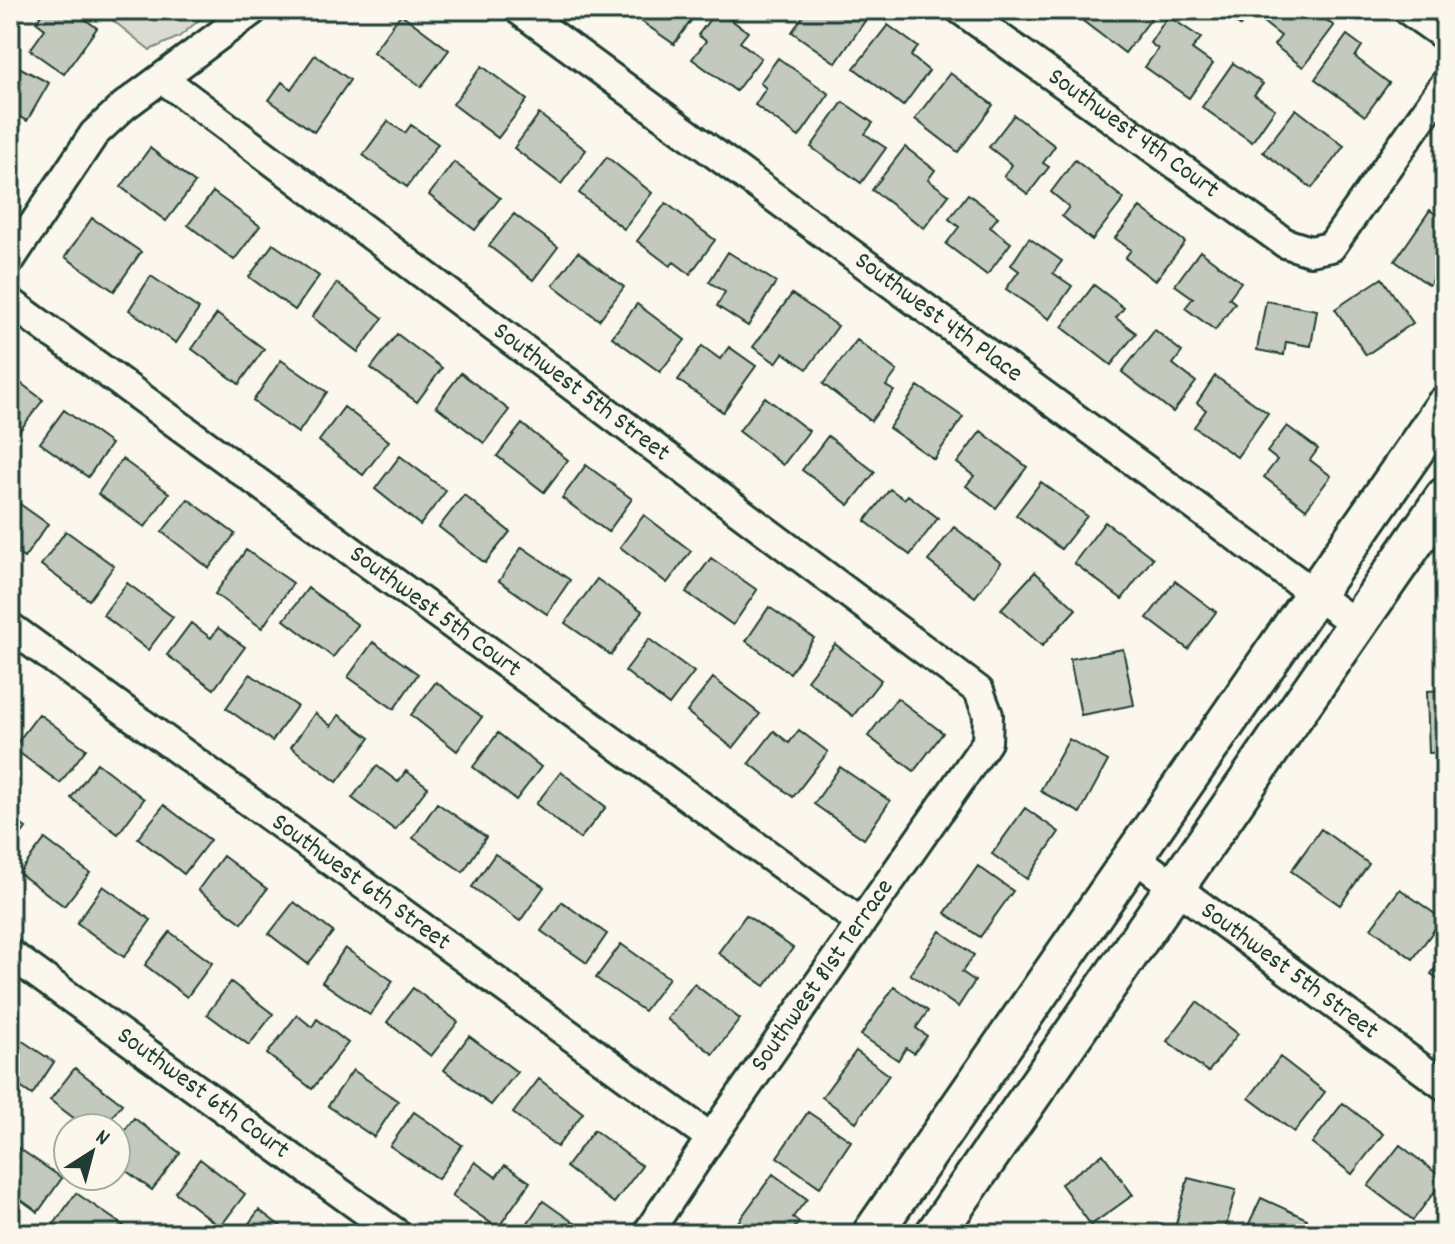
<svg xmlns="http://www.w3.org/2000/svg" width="1455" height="1244" font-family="Dekko,sans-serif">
  <rect width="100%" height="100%" fill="#fbf7ec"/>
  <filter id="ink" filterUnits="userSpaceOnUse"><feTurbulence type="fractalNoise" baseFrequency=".0125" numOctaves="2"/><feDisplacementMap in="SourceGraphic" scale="16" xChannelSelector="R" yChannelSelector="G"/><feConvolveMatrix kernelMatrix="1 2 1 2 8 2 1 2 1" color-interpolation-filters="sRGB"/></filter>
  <g filter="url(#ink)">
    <path fill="#dbdcd1" stroke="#7d8c82" stroke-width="2" d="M100,10H211L179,37L150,50Z"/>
    <path fill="#c4c9be" stroke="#1f3d34" stroke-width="2" d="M44,10H72L97,28L64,74L30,50L45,29L36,22Z
      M625,10H696L698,11L674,44Z
      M717,10L748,32L740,42L761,58L736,91L692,59L706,41L698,35Z
      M807,10H862L869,15L836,63L792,32Z
      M1092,10H1139L1151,19L1125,53L1083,21Z
      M1219,10H1252L1240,26Z
      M1272,10H1313L1334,26L1303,67L1274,45L1281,36L1263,22Z
      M401,14L449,50L421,87L373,52Z
      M1168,16L1201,38L1192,49L1213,64L1189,98L1145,67L1158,49L1150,43Z
      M888,25L918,47L911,56L929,71L903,106L854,68Z
      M1347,35L1362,46L1355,57L1389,83L1365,116L1315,79Z
      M315,55L350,80L314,132L269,100L282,82L291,89Z
      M778,58L829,94L799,137L755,105L766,88L760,83Z
      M1233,63L1263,84L1254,95L1275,109L1252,142L1202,107Z
      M15,65L49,83L27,121L10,111V75Z
      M482,66L527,100L498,138L453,104Z
      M950,73L993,105L958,152L915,119Z
      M843,102L873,123L865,134L886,148L861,183L811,147Z
      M1296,109L1344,146L1312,188L1263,152Z
      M539,114L586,150L561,184L514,148Z
      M1014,115L1055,146L1043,163L1049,167L1028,194L1004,176L1012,165L989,147Z
      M388,121L405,133L411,125L438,144L407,187L363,155Z
      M905,147L935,170L928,180L949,195L924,228L872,190Z
      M150,148L195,183L166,221L121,187Z
      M607,157L652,193L624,229L579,193Z
      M1075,160L1124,199L1092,240L1062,216L1069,207L1051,192Z
      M454,162L500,198L475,230L429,195Z
      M213,192L260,226L234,260L188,225Z
      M968,194L998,217L990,227L1011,243L987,275L946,244L959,227L949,219Z
      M666,203L715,240L690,274L674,262L670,266L637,241Z
      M1140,207L1185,242L1155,281L1125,258L1131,250L1115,238Z
      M1430,210L1445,221V267L1442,265L1429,285L1395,261Z
      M514,214L558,247L533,280L489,246Z
      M92,218L141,252L114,291L65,257Z
      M1029,238L1062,261L1053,273L1072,286L1049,319L1006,289L1019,271L1011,265Z
      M273,244L319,276L295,310L249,277Z
      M1200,251L1241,282L1229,298L1235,303L1215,330L1185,308L1193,298L1175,285Z
      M578,252L624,287L599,320L553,285Z
      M728,252L776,282L748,326L717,306L725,292L709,282Z
      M151,276L199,309L176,343L129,310Z
      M1382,278L1413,323L1366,355L1335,309Z
      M337,283L383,318L358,352L312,317Z
      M1094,285L1124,308L1116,318L1136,333L1111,365L1062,327Z
      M792,294L838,326L807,369L783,353L776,363L753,347Z
      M1266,301L1317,310L1311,346L1286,342L1284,355L1257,350Z
      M637,304L685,340L660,372L612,337Z
      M217,314L264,349L239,384L192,349Z
      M1155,330L1182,352L1173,364L1196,382L1173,412L1122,372Z
      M397,334L442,368L417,402L371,368Z
      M857,340L897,371L886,386L894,391L871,421L823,384Z
      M702,346L720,359L729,347L756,366L723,412L678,380Z
      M281,360L327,392L298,433L253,401Z
      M461,373L509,410L484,443L436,406Z
      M10,375L43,400L14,438L10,435Z
      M1215,376L1268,413L1237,457L1194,427L1206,410L1197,403Z
      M918,386L963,417L934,459L889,428Z
      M765,397L809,431L783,465L739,431Z
      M344,407L389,441L363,475L319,441Z
      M64,410L111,444L88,477L40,443Z
      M522,424L568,460L544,492L497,456Z
      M1287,426L1318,449L1310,460L1331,476L1306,509L1264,477L1277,460L1267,452Z
      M981,431L1027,467L996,508L966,486L974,476L957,463Z
      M828,436L875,472L849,505L802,470Z
      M400,456L446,491L420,525L375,489Z
      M122,459L169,493L145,527L98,494Z
      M586,465L632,499L608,532L562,498Z
      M1041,482L1087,516L1061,549L1016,515Z
      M890,489L904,499L908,495L938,518L910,555L865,521Z
      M464,495L510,532L485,563L439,527Z
      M10,497L48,524L24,558L10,548Z
      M188,499L235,534L209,568L162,532Z
      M644,515L691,551L667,583L620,547Z
      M1105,522L1153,558L1122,599L1074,563Z
      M954,527L1001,563L975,597L928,561Z
      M66,531L114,566L89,600L41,565Z
      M522,547L570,580L547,614L499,581Z
      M246,550L293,583L262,628L215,594Z
      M711,558L757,590L733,625L686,592Z
      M1035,572L1076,609L1042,646L1001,609Z
      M597,579L642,611L611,655L565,623Z
      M1175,581L1216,612L1188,649L1147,618Z
      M127,583L173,617L148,650L103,615Z
      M308,588L358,625L333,657L284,620Z
      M769,607L814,638L790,673L746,641Z
      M191,623L211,638L218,628L245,647L214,689L167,655Z
      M649,639L694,672L669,705L625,671Z
      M373,642L418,674L394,709L348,677Z
      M835,644L881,680L853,716L807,680Z
      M1123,649L1134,705L1081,715L1070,659Z
      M250,674L297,706L272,741L226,708Z
      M713,678L760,714L733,748L687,712Z
      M436,682L482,717L457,751L411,715Z
      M1445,690V752L1429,753L1427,691Z
      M897,698L943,733L914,771L868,736Z
      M315,713L331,726L339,715L370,738L337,782L291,747Z
      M39,714L86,749L60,783L13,748Z
      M799,730L828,752L793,797L749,763L774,731L789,743Z
      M498,733L541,767L516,800L473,767Z
      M1069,739L1108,761L1080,813L1040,791Z
      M97,763L144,799L118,834L71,798Z
      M377,766L398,782L406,771L428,787L395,830L352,798Z
      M840,767L890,801L864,839L814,804Z
      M561,772L606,807L580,839L536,804Z
      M437,803L486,837L463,872L413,838Z
      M164,805L210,840L184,874L138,838Z
      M1025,808L1059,832L1027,879L992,854Z
      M10,817L26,828L10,850Z
      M1321,829L1369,864L1340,905L1291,871Z
      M45,839L90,873L64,906L19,873Z
      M495,854L544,887L520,921L472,887Z
      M223,856L267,889L242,923L198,890Z
      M978,866L1013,891L980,937L945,913Z
      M103,886L151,920L124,957L77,923Z
      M1400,889L1442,919L1413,959L1371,928Z
      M294,902L333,932L308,964L269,934Z
      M562,902L607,934L587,963L541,931Z
      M746,915L793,948L765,986L718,953Z
      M940,931L974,955L962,972L975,981L958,1007L910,974Z
      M170,932L212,963L187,997L145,965Z
      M621,944L669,978L644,1011L596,978Z
      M345,948L393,981L370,1015L322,982Z
      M1445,954V983L1431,974Z
      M231,982L273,1014L249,1045L207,1014Z
      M694,984L740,1019L713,1054L667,1019Z
      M894,987L928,1011L916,1028L927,1036L914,1053L906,1048L898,1060L861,1035Z
      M413,988L458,1022L431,1056L387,1022Z
      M1197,1002L1238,1034L1208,1072L1167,1041Z
      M297,1015L312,1027L317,1019L348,1043L312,1089L267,1054Z
      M469,1036L517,1072L491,1105L444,1070Z
      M18,1038L54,1062L32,1095L10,1080V1049Z
      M856,1051L889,1075L856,1122L822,1097Z
      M1280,1057L1325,1092L1294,1132L1249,1098Z
      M75,1068L122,1104L103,1128H87L50,1100Z
      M353,1070L398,1101L374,1137L328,1106Z
      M539,1079L583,1113L557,1147L513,1113Z
      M1343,1103L1383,1134L1352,1174L1312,1143Z
      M414,1112L462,1145L438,1179L390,1146Z
      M808,1112L851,1141L820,1187L777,1157Z
      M134,1118L180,1153L152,1190L116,1163V1142Z
      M594,1130L642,1166L614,1203L566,1167Z
      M1400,1145L1444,1179L1413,1220L1368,1186Z
      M17,1147L62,1178L38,1212L10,1192V1157Z
      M1103,1154L1133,1195L1091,1225L1061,1184Z
      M200,1159L245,1194L220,1227L175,1192Z
      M475,1162L496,1177L505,1165L530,1182L498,1228L452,1196Z
      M773,1174L807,1199L793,1217L799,1222L790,1234H755L738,1222Z
      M1188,1178L1236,1190L1224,1234H1197L1175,1228Z
      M76,1193L124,1226L119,1234H55L50,1230Z
      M1261,1198L1307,1219L1300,1234H1244Z
      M543,1201L590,1234H520Z
      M259,1210L291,1234H241Z
      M1445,1211V1234H1436L1431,1230Z"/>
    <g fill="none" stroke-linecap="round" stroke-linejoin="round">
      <g stroke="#1f3d34" stroke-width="34">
        <g id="street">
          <path id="s1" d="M519,10L1357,625"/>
          <path id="s2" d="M961,10L1285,243L1310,251L1331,247L1445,84"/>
          <path d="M1408,10L1445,36"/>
          <path id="s3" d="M162,78L979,691L988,715L987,742L711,1138L647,1234"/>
          <path d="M10,260L94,134L124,106L253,10"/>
          <path id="s4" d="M10,302L860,922"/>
          <path id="s5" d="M10,627L711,1138"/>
          <path id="s6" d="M1133,856L1445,1086"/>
          <path id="s7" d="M10,954L397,1234"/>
        </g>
      </g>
      <g stroke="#1f3d34" stroke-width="44">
        <path id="secondary" d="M872,1234L1445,406
          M935,1234L1445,497"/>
      </g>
      <use href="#street" stroke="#fbf7ec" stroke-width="28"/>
      <use href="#secondary" stroke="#fbf7ec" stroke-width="38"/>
    </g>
  </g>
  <g text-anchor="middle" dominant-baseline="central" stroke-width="6" stroke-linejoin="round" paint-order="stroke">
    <g font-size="26" fill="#1f3d34" stroke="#fbf7ec">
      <text stroke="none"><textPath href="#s2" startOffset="212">Southwest 4th Court</textPath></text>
      <text stroke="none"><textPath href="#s1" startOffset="520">Southwest 4th Place</textPath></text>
      <text stroke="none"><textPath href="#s3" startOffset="524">Southwest 5th Street</textPath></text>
      <text stroke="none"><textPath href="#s4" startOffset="526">Southwest 5th Court</textPath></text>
      <text stroke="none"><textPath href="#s5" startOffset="434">Southwest 6th Street</textPath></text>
      <text stroke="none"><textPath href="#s6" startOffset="194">Southwest 5th Street</textPath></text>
      <text transform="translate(823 976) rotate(-55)">Southwest 81st Terrace</text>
      <text stroke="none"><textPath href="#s7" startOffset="238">Southwest 6th Court</textPath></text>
    </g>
  </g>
  <rect width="1455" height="1244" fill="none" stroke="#fbf7ec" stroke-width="40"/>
  <rect x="20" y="20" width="1415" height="1204" fill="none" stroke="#1f3d34" stroke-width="3" filter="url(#ink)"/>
  <g transform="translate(92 1152) rotate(36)"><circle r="38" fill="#fbf7ec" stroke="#a3ada2" stroke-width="2"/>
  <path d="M0-6L14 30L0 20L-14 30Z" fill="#1f3d34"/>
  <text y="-12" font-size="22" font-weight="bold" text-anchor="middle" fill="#1f3d34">N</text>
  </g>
</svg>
